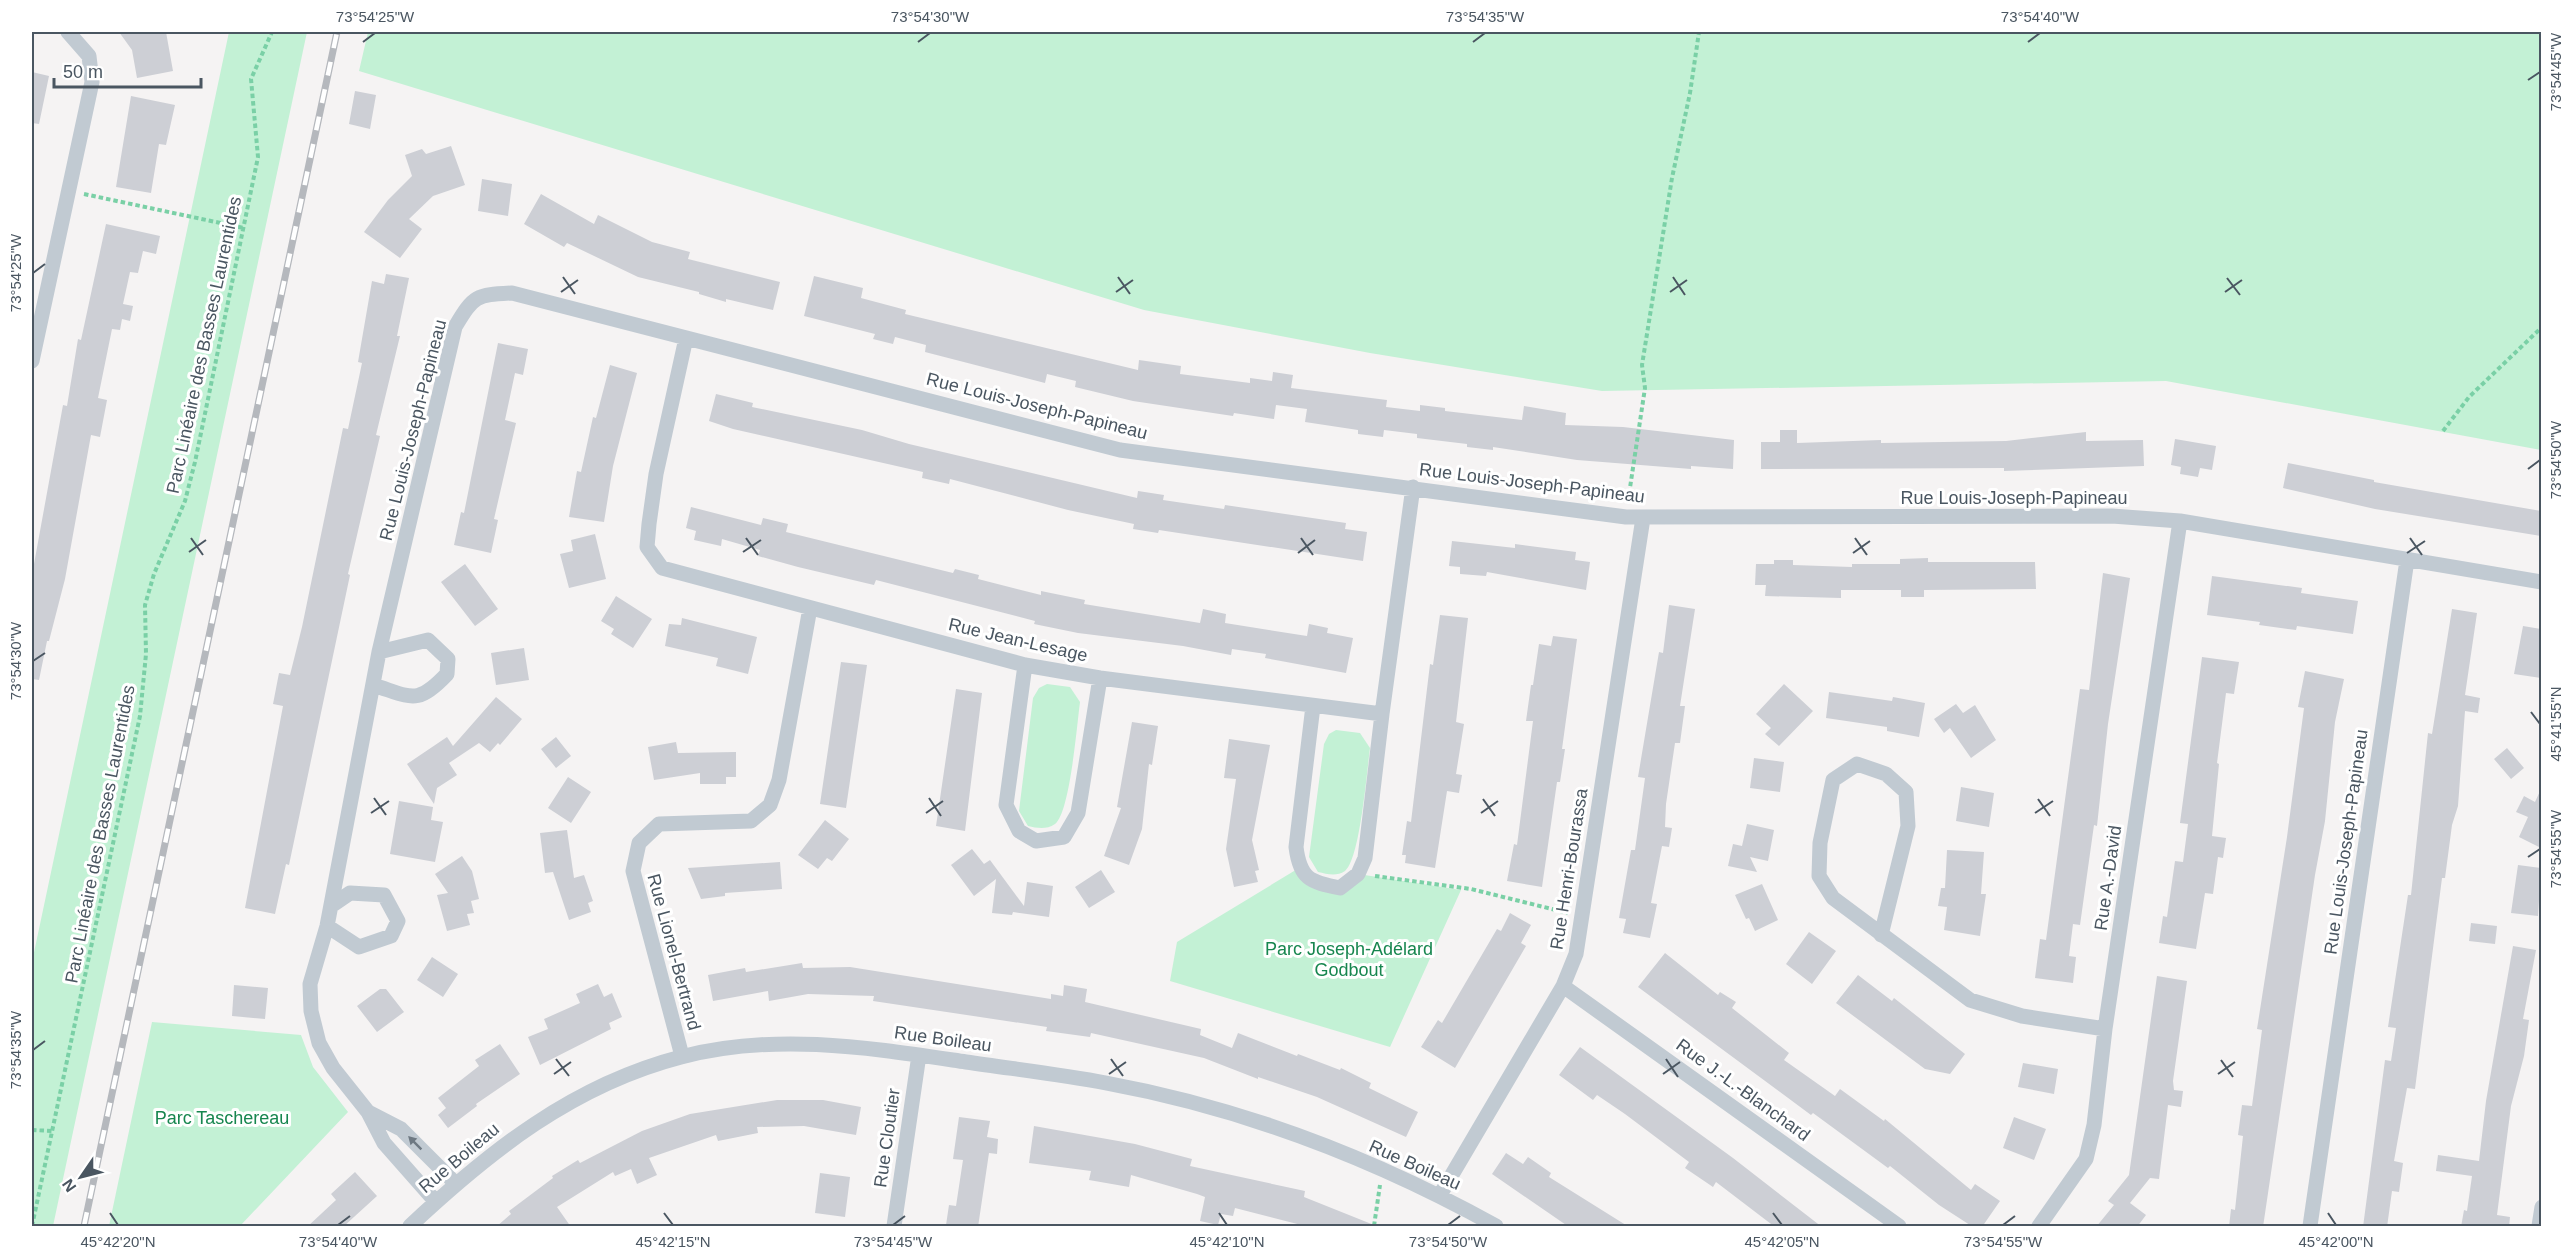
<svg xmlns="http://www.w3.org/2000/svg" width="2573" height="1258" font-family="Arial,sans-serif">
  <rect width="100%" height="100%" fill="#f5f3f3"/>
  <path fill="#c3f1d5" d="M229,32H307L53,1226H32V962Z
    M368,32H2541V450L2166,381L1602,391L1370,353L1144,310L359,71Z
    M1047,684L1070,687L1080,702C1077,724 1070,813 1055,824C1046,830 1037,828 1028,826L1019,811L1033,698L1039,688Z
    M1336,730L1360,733L1370,748C1367,770 1360,860 1345,871C1336,877 1327,874 1318,872L1309,857L1324,744L1329,734Z
    M1299,868L1339,888L1358,874L1461,890L1390,1047L1170,981L1177,942Z
    M152,1022L301,1035L313,1067L348,1112L240,1226H109Z"/>
  <path fill="#cdcfd5" d="M119,32H166L173,71L137,78L132,50Z
    M32,72L49,76L39,124L32,123Z
    M355,91L376,95L370,129L349,124Z
    M131,96L175,105L166,145L159,144L151,193L116,187Z
    M451,146L465,185L433,196L409,219L422,229L400,258L364,232L388,200L412,176L405,155L422,149L426,154Z
    M482,179L512,184L508,216L478,211Z
    M541,194L594,224L598,215L652,242L690,252L688,259L780,282L773,310L726,299V302L699,294V292L638,277L567,243L564,247L524,224Z
    M106,224L160,236L156,254L143,251L138,273L130,272L123,304L133,306L130,321L122,319L120,330L112,329L98,398L107,400L100,437L91,435L65,579L49,641H47L39,680L32,679V575L63,405L67,406L78,339L81,340Z
    M386,274L409,278L397,336H400L376,435L380,436L348,574L350,575L289,865L286,864L275,914L245,908L283,706L273,704L279,673L290,675L302,627L343,428L348,429L362,363L358,362L372,281L384,284Z
    M814,276L863,288L861,298L906,310L905,314L1138,370L1139,360L1181,366L1180,374L1250,383V378L1272,381L1273,372L1293,375L1291,388L1387,400L1386,407L1420,411V405L1445,408V411L1522,420L1524,406L1566,413L1565,425L1623,427L1734,440L1733,469L1691,466V469L1577,460L1493,447V450L1467,447V444L1417,438V434L1384,430L1383,437L1358,434V430L1305,422L1307,409L1276,405L1274,419L1234,413L1233,416L1133,401L1075,387L1076,381L1047,374L1045,383L925,352L926,345L895,337L893,344L873,339L875,334L804,316Z
    M498,343L528,349L523,375L515,373L505,420L516,423L494,519L498,520L491,553L454,545L461,512L464,513Z
    M610,365L637,373L613,466L604,522L569,517L577,471L581,472L593,417L596,418Z
    M716,394L753,403L752,407L862,430L909,444L1137,498L1138,491L1164,495L1163,500L1224,509L1225,505L1346,523L1345,529L1367,532L1363,561L1159,530L1158,533L1133,529L1134,524L1068,510L950,479L949,484L922,478L923,472L733,429L709,421Z
    M1780,430H1797V443L1881,440V443L2006,441L2086,432V441L2143,440L2144,466L2004,471V468L1761,469V442H1780Z
    M2175,439L2216,446L2212,470L2200,468L2198,477L2180,474L2181,467L2171,465Z
    M2288,463L2374,480V482L2541,511V536L2375,509L2283,488Z
    M691,507L761,525L763,518L788,524L786,532L953,573L955,569L979,575L978,579L1041,595V591L1085,600L1084,604L1200,623L1203,609L1226,614L1225,623L1307,636L1309,624L1328,628L1327,633L1353,638L1346,673L1265,658L1266,654L1232,649L1231,655L1183,646L1078,633L1034,624L1035,621L876,580L874,585L798,567L758,556L760,550L722,539L721,546L694,540L696,531L686,528Z
    M595,534L606,579L569,588L560,554L573,551L571,540Z
    M1452,541L1515,548V544L1576,552L1575,560L1590,562L1586,590L1487,572L1486,576L1460,574V567L1449,566Z
    M1928,558V562H2035L2036,589L1924,590V597H1901V590H1841V598L1765,596L1766,585H1755L1756,564H1774V560H1793V565L1852,567V564H1900V559Z
    M465,564L498,609L475,626L441,582Z
    M2103,573L2130,578L2108,724L2097,826L2094,825L2080,925L2073,924L2069,956L2076,957L2073,983L2035,978L2040,939L2046,940L2080,689L2089,690Z
    M2212,576L2302,588L2301,593L2358,601L2353,634L2297,626L2296,630L2259,625L2260,622L2207,615Z
    M616,596L652,619L633,648L611,634L614,629L601,621Z
    M1669,605L1695,609L1680,706H1685L1680,743H1675L1666,804L1665,827L1672,828L1669,847L1662,846L1651,903L1657,904L1650,938L1623,933L1626,919L1619,918L1631,850H1635L1645,778L1638,777L1659,652L1663,653Z
    M2452,609L2477,613L2465,695L2480,698L2478,713L2465,711L2458,806L2452,825L2445,878H2442L2415,1089L2407,1088L2394,1161L2403,1163L2399,1192L2392,1191L2387,1227H2363L2385,1060L2391,1061L2396,1028L2388,1027L2408,895H2411L2428,733L2432,734Z
    M1440,615L1468,618L1456,722L1464,724L1456,774L1462,775L1459,793L1447,791L1435,868L1405,863L1406,855H1402L1407,821L1411,822L1430,664L1433,665Z
    M682,618L757,637L748,674L716,666L718,658L665,646L669,624L681,625Z
    M2523,626L2541,629V678L2514,674Z
    M1553,636L1577,639L1562,749H1565L1560,782H1557L1542,887L1507,881L1514,844L1517,845L1533,721H1526L1531,685H1533L1539,644L1551,646Z
    M524,648L529,680L496,685L491,653Z
    M2202,657L2239,662L2234,694L2226,693L2217,763L2219,764L2212,836L2226,838L2223,858L2218,857L2213,894L2205,893L2196,949L2159,943L2163,916L2167,917L2175,861L2183,862L2188,824L2180,823Z
    M841,662L867,665L846,808L820,804Z
    M2305,671L2344,679L2335,722L2325,821L2315,875L2263,1227H2229L2231,1209L2235,1210L2243,1136L2238,1135L2242,1105L2252,1106L2262,1030L2257,1029L2287,837L2304,708L2298,707Z
    M1784,684L1813,711L1779,746L1765,734L1771,728L1756,714Z
    M956,689L982,693L965,831L936,826Z
    M1829,692L1892,701L1893,697L1925,703L1919,737L1887,731V727L1826,718Z
    M496,697L522,719L500,745L498,743L490,752L479,743L449,763L457,775L437,788L434,804L407,764L447,737L453,746Z
    M1956,704L1963,713L1975,705L1996,740L1971,758L1950,728L1944,733L1934,719Z
    M1132,722L1158,726L1152,765L1149,764L1142,829L1129,865L1104,856L1121,808L1117,807Z
    M556,737L571,756L556,768L541,749Z
    M1229,739L1270,745L1252,840L1259,870L1255,871L1258,882L1234,887L1226,849L1236,779L1224,778Z
    M676,742L678,753L736,752V777H726V784H700V773L654,780L648,747Z
    M2507,748L2524,768L2511,779L2494,759Z
    M1754,758L1784,762L1780,792L1750,788Z
    M568,777L591,792L571,823L548,808Z
    M1961,787L1994,793L1989,827L1956,821Z
    M2541,789V848L2519,837L2528,817L2516,812L2524,796L2535,802Z
    M399,801L433,807L431,820L443,822L435,862L390,854Z
    M825,820L849,839L832,861L827,858L818,869L798,855Z
    M1747,824L1774,830L1768,861L1750,857L1757,872L1728,866L1733,844L1742,846Z
    M567,830L574,878L584,875L593,901L588,903L591,912L569,920L553,872L545,873L540,833Z
    M972,849L984,864L990,860L1024,906L1027,882L1053,886L1049,917L1013,912L1012,915L992,913L996,879L974,896L951,865Z
    M1947,850L1984,852L1981,894H1986L1980,936L1944,930L1947,907L1938,906L1941,888H1945Z
    M462,856L472,871L479,899L471,901L474,913L467,914L470,925L447,931L437,895L448,893L435,874Z
    M780,862L782,889L725,893V896L701,899L688,868Z
    M2518,865L2541,868L2538,916L2511,913Z
    M1101,870L1115,892L1089,908L1075,887Z
    M1762,884L1778,920L1755,931L1749,918L1746,919L1735,895Z
    M1510,913L1531,925L1521,943L1526,946L1455,1068L1421,1047L1438,1020L1442,1023L1497,929L1501,931Z
    M2471,923L2497,926L2495,944L2469,941Z
    M1809,932L1836,951L1812,984L1786,964Z
    M2513,946L2536,950L2523,1019L2529,1020L2524,1056L2511,1106L2497,1215L2510,1217L2509,1227H2461L2464,1210L2467,1211L2472,1176L2436,1171L2438,1155L2479,1161L2486,1101Z
    M1665,953L1718,995L1720,992L1736,1002L1732,1008L1789,1053L1784,1060L1835,1096L1840,1089L1884,1121L1885,1119L1971,1190L1975,1184L2000,1201L1982,1227H1973L1939,1205L1890,1166L1888,1168L1813,1113L1811,1115L1638,987Z
    M432,957L458,974L443,997L417,980Z
    M802,963L803,968L850,967L1051,999V994L1063,996L1064,985L1087,989L1085,1002L1201,1029L1200,1035L1232,1048L1238,1033L1297,1056L1298,1054L1340,1070L1341,1068L1371,1083L1369,1088L1418,1112L1406,1137L1317,1097L1258,1077V1079L1204,1058L1091,1033L1090,1037L1046,1031L1047,1027L873,1001L874,996L808,994L769,1001L768,991L713,1001L708,975L745,968L746,972Z
    M1858,975L1892,1001L1894,998L1965,1054L1950,1074L1925,1069L1836,1003Z
    M2157,976L2187,981L2173,1081L2174,1090L2183,1091L2181,1107L2168,1105L2159,1179L2150,1178L2130,1203L2146,1215L2137,1227H2096L2114,1205L2108,1201L2129,1175Z
    M598,984L604,997L612,993L622,1017L609,1023L611,1029L540,1065L528,1037L548,1029L544,1019L580,1003L576,994Z
    M234,985L268,988L265,1019L232,1016Z
    M380,989H386L404,1012L377,1032L357,1006Z
    M500,1044L520,1074L476,1104L477,1106L448,1128L438,1115L446,1108L438,1098L479,1066L475,1060Z
    M1580,1047L1733,1158L1822,1227H1775L1716,1182L1713,1187L1685,1168L1689,1162L1625,1114L1597,1095L1593,1100L1559,1075Z
    M2023,1063L2058,1069L2054,1094L2018,1087Z
    M777,1100H823L861,1107L856,1135L804,1126L757,1127L758,1133L718,1141L716,1135L649,1158L657,1175L637,1184L631,1169L615,1176L613,1172L557,1207L571,1227H496L511,1214L509,1211L553,1178L552,1176L578,1160L580,1163L642,1131L690,1114Z
    M959,1117L990,1121L987,1137L998,1139L997,1154L989,1153L978,1227L946,1225L949,1205L956,1206L963,1160L953,1159Z
    M2014,1117L2046,1129L2034,1160L2003,1148Z
    M1034,1126L1135,1144L1192,1159L1190,1166L1305,1191L1304,1197L1379,1227H1309L1235,1208L1233,1216L1221,1214L1218,1225L1200,1221L1205,1197L1197,1194L1131,1175L1129,1187L1089,1180L1091,1171L1029,1163Z
    M1506,1153L1523,1164L1528,1157L1551,1173L1549,1177L1629,1227H1569L1492,1174Z
    M355,1172L377,1196L343,1227H307L336,1200L331,1194Z
    M820,1173L850,1177L845,1217L815,1213Z"/>
  <g fill="none" stroke-linecap="round" stroke-linejoin="round">
    <path stroke="#7ad0a6" stroke-width="4" stroke-dasharray="4.5 3" stroke-linecap="butt" d="M84,194L244,228
      M2443,431L2469,397L2542,327
      M1628,501L1645,388L1642,365L1672,178L1690,93L1699,32
      M1375,876L1471,889L1568,913
      M32,1130L52,1131
      M32,1226L140,716L146,654L145,605L154,574L185,501L195,462L258,157L251,79L272,32
      M1374,1226L1380,1185"/>
    <path stroke="#c1cad2" stroke-width="15" d="M686,338L656,474L649,524L647,547L662,568L1025,665L1100,678L1382,714L1413,487
      M32,361L92,82L89,56L68,32
      M1025,665L1006,805L1019,831L1036,841L1064,837L1078,813L1100,678
      M373,685C412,697 417,706 447,674L448,659L428,640L379,652
      M1313,706L1296,847C1300,879 1310,882 1340,888L1358,874L1365,858L1382,714
      M327,926L359,947L391,936L398,921L384,895L350,893L331,906
      M1881,935L1908,826L1906,792L1886,774L1857,764L1833,780L1820,843L1819,876L1833,898L1970,1000L2022,1016L2105,1029
      M1563,986L1899,1226
      M682,1056L633,871L639,843L659,824L751,821L770,805L779,780L810,608
      M368,1112L384,1143L436,1202
      M455,1183L401,1129L368,1112L333,1068L319,1043L311,1011L310,984L327,926L379,652L455,327C474,295 476,295 512,293L1120,450L1626,517L2112,516L2180,521L2542,582
      M1440,1195L1563,986L1576,954L1643,518
      M410,1226C490,1151 573,1085 681,1057C776,1032 871,1048 966,1062C1013,1069 1060,1074 1106,1083C1242,1108 1375,1159 1496,1226
      M894,1226L919,1055
      M2039,1226L2086,1159L2094,1125L2105,1029L2180,521
      M2310,1226L2407,560
      M2539,1226L2542,1207"/>
    <g stroke="#b5b8bd" stroke-width="7">
      <path id="rail" d="M84,1226L337,32"/>
    </g>
    <use href="#rail" stroke="#fff" stroke-width="4.5" stroke-dasharray="14" stroke-linecap="butt"/>
  </g>
  <defs><path id="oneway-solid" d="M-6-.8H1V-3.2L6.5 0L1 3.2V.8H-6Z" transform="scale(1.5)"/></defs>
  <use fill="#6e7983" href="#oneway-solid" transform="translate(415 1143) rotate(-135)"/>
  <path fill="none" stroke="#4a5661" stroke-width="2" d="M363,42L375,33M918,42L930,33M1473,42L1485,33M2028,42L2040,33M2528,80L2540,72M33,273L45,264M563,277L575,294M1118,277L1130,294M1673,277L1685,295M2227,278L2240,295M561,292L578,280M1116,292L1133,280M1670,292L1687,280M2225,292L2242,280M2528,469L2540,460M191,538L203,555M746,538L758,555M1301,538L1313,555M1855,538L1867,555M2410,538L2422,555M189,552L206,540M743,552L761,540M1298,553L1315,540M1853,553L1870,541M2407,553L2425,541M33,661L45,653M2531,712L2540,724M374,798L386,815M929,798L941,816M1483,799L1495,816M2038,799L2050,816M371,813L389,801M926,813L943,801M1481,813L1498,801M2035,813L2053,801M2528,857L2540,849M33,1050L45,1041M556,1059L569,1076M1111,1059L1123,1076M1666,1059L1678,1077M2221,1060L2233,1077M554,1074L571,1062M1109,1074L1126,1062M1663,1074L1680,1062M2218,1074L2235,1062M110,1213L118,1225M664,1213L673,1225M1219,1213L1227,1225M1773,1213L1782,1225M2328,1213L2336,1225M338,1225L350,1216M893,1225L905,1216M1448,1225L1460,1216M2003,1225L2015,1216"/>
  <g text-anchor="middle" dominant-baseline="central" stroke-width="6" stroke-linejoin="round" paint-order="stroke">
    <g font-size="18" fill="#4a5661" stroke="#fff">
      <text transform="translate(204 345) rotate(-78)">Parc Linéaire des Basses Laurentides</text>
      <text transform="translate(1037 406) rotate(14)">Rue Louis-Joseph-Papineau</text>
      <text transform="translate(413 430) rotate(-76)">Rue Louis-Joseph-Papineau</text>
      <text transform="translate(1532 483) rotate(7)">Rue Louis-Joseph-Papineau</text>
      <text x="2014" y="498">Rue Louis-Joseph-Papineau</text>
      <text transform="translate(1018 640) rotate(13)">Rue Jean-Lesage</text>
      <text transform="translate(100 834) rotate(-79)">Parc Linéaire des Basses Laurentides</text>
      <text transform="translate(2346 842) rotate(-82)">Rue Louis-Joseph-Papineau</text>
      <text transform="translate(1569 869) rotate(-81)">Rue Henri-Bourassa</text>
      <text transform="translate(2108 878) rotate(-82)">Rue A.-David</text>
      <text transform="translate(674 952) rotate(75)">Rue Lionel-Bertrand</text>
      <text transform="translate(943 1039) rotate(8)">Rue Boileau</text>
      <text transform="translate(1743 1090) rotate(36)">Rue J.-L.-Blanchard</text>
      <text transform="translate(887 1138) rotate(-82)">Rue Cloutier</text>
      <text transform="translate(459 1158) rotate(-40)">Rue Boileau</text>
      <text transform="translate(1415 1165) rotate(24)">Rue Boileau</text>
    </g>
    <g font-size="18" fill="#17864f" stroke="#fff">
      <text x="1349" y="949">Parc Joseph-Adélard<tspan x="1349" dy="21">Godbout</tspan></text>
      <text x="222" y="1118">Parc Taschereau</text>
    </g>
  </g>
  <rect width="2573" height="1258" fill="none" stroke="#ffffff" stroke-width="66"/>
  <g transform="translate(81 1177) rotate(235)" stroke="#ffffff" stroke-width="4.5" paint-order="stroke">
  <path d="M0-4.5L10 22L0 15L-10 22Z" fill="#4a5661"/>
  <text y="-9" font-size="16" font-weight="bold" text-anchor="middle" fill="#4a5661">N</text>
  </g>
  <path d="M54 78v9h147v-9" fill="none" stroke="#4a5661" stroke-width="3"/>
  <text x="63" y="78" font-size="18" fill="#4a5661" stroke="#ffffff" stroke-width="4.5" paint-order="stroke">50 m</text>
  <rect x="33" y="33" width="2507" height="1192" fill="none" stroke="#4a5661" stroke-width="2"/>
  <g font-size="15" text-anchor="middle" fill="#4a5661">
    <text x="375" y="22">73°54'25"W</text>
    <text x="930" y="22">73°54'30"W</text>
    <text x="1485" y="22">73°54'35"W</text>
    <text x="2040" y="22">73°54'40"W</text>
    <text transform="translate(2556 72) rotate(-90)" y="5">73°54'45"W</text>
    <text transform="translate(16 273) rotate(-90)" y="5">73°54'25"W</text>
    <text transform="translate(2556 460) rotate(-90)" y="5">73°54'50"W</text>
    <text transform="translate(16 661) rotate(-90)" y="5">73°54'30"W</text>
    <text transform="translate(2556 724) rotate(-90)" y="5">45°41'55"N</text>
    <text transform="translate(2556 849) rotate(-90)" y="5">73°54'55"W</text>
    <text transform="translate(16 1050) rotate(-90)" y="5">73°54'35"W</text>
    <text x="118" y="1247">45°42'20"N</text>
    <text x="338" y="1247">73°54'40"W</text>
    <text x="673" y="1247">45°42'15"N</text>
    <text x="893" y="1247">73°54'45"W</text>
    <text x="1227" y="1247">45°42'10"N</text>
    <text x="1448" y="1247">73°54'50"W</text>
    <text x="1782" y="1247">45°42'05"N</text>
    <text x="2003" y="1247">73°54'55"W</text>
    <text x="2336" y="1247">45°42'00"N</text>
  </g>
</svg>
